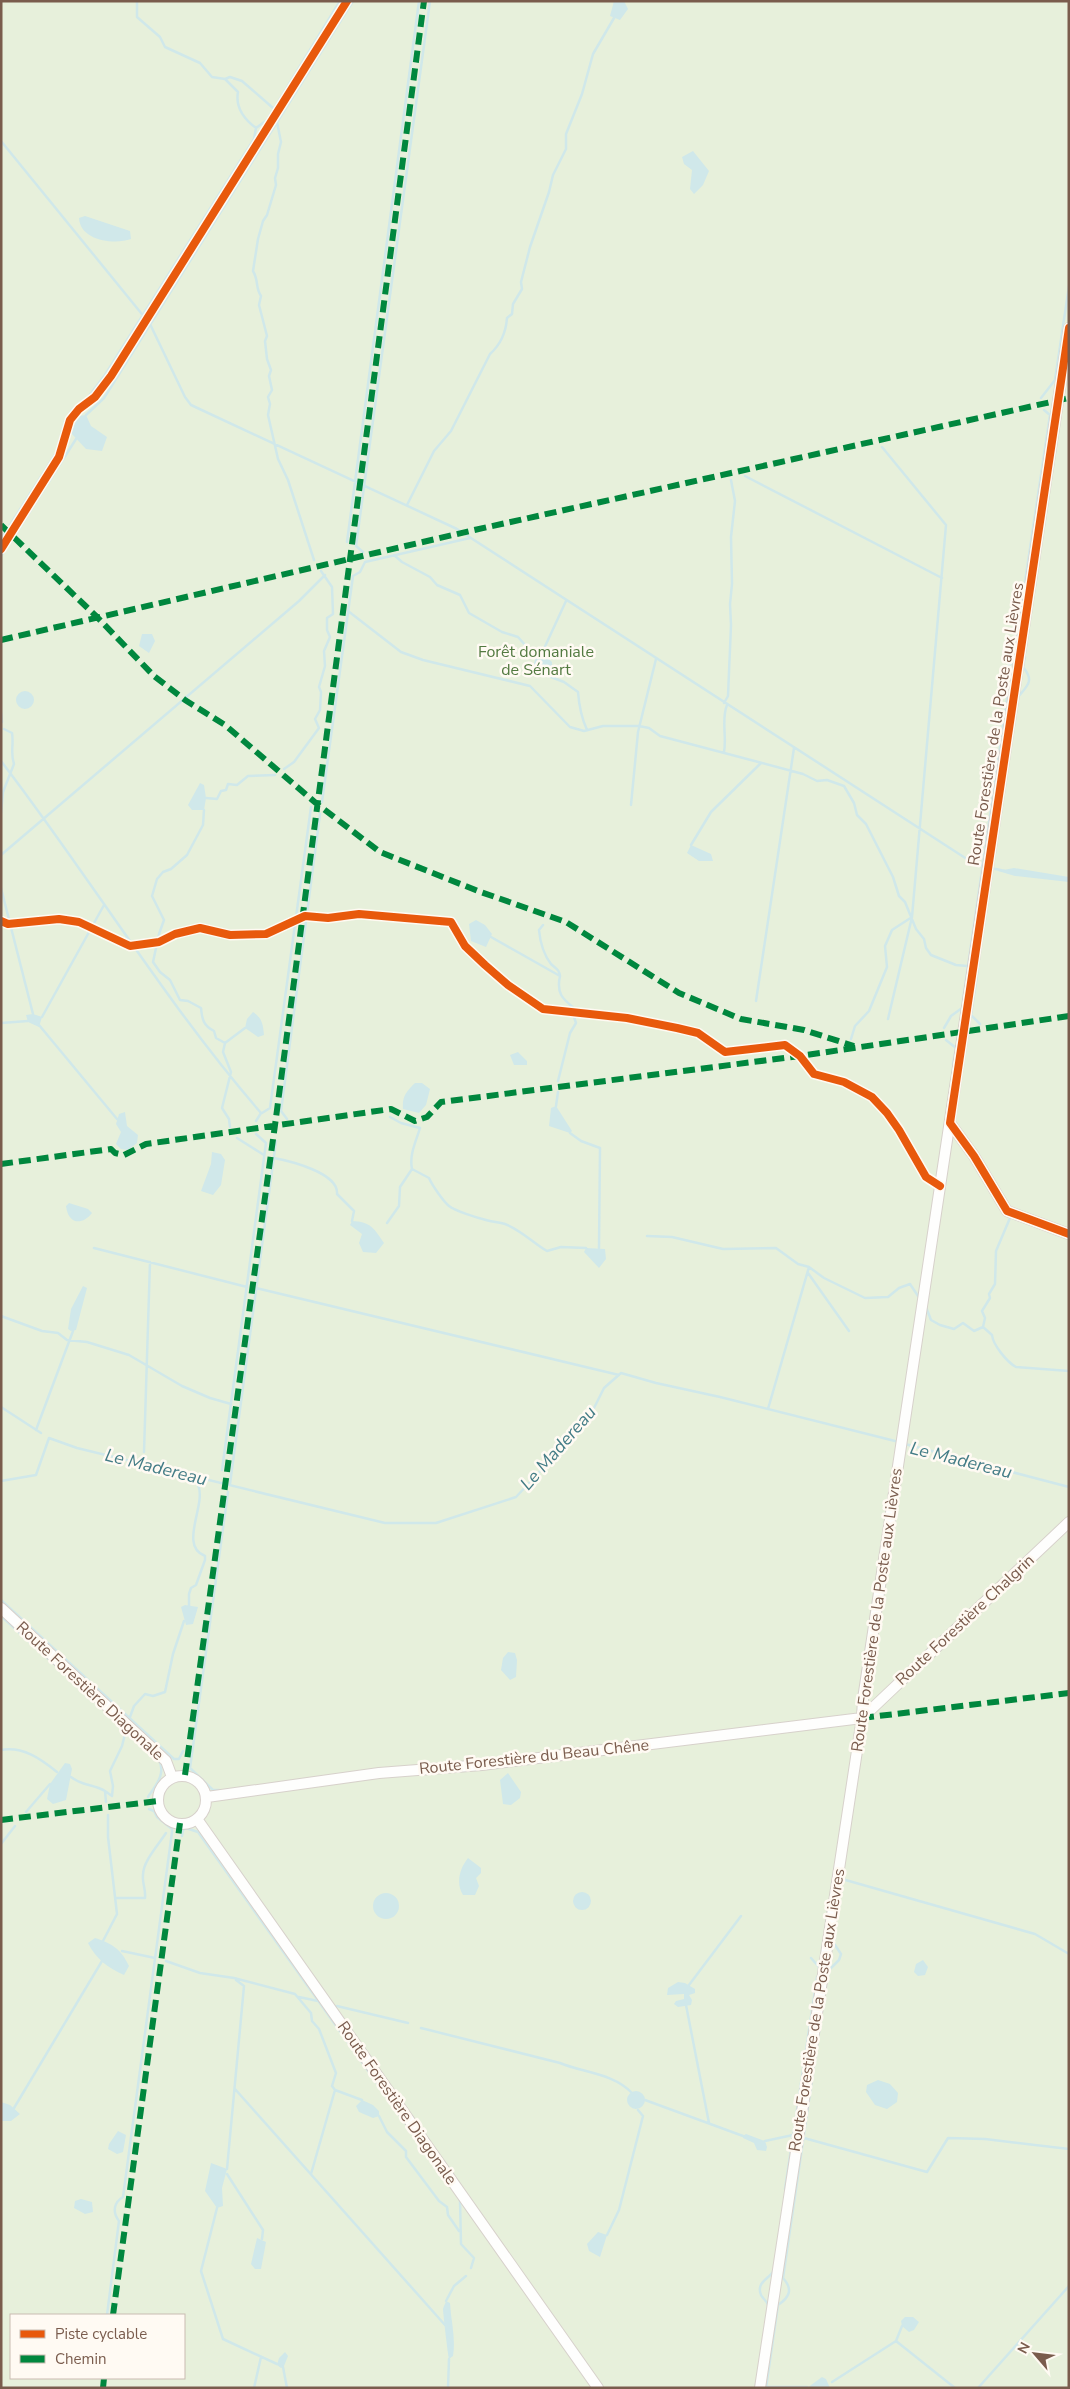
<svg xmlns="http://www.w3.org/2000/svg" width="1070" height="2389" font-family="'Nunito Sans',sans-serif">
  <rect width="100%" height="100%" fill="#f9f5f0"/>
  <path fill="#e7f0db" fill-rule="evenodd" d="M1,1H1069V2388H1ZM11,2315H184V2378H11Z"/>
  <path fill="#d0e8ea" d="M614,1H624L628,9L620,20L610,16Z
    M693,151L709,171L703,185L694,194L690,189L692,170L684,164L682,157Z
    M85,216L130,231L131,239C115,245 80,241 79,218Z
    M86,415L91,426L107,437L102,451L86,449L71,433L78,416Z
    M142,634H152L155,641L149,653L139,646Z
    M542,653L552,662V669L539,672L532,670L535,660L534,655Z
    M16 700a9 9 0 1 1 18 0a9 9 0 1 1-18 0Z
    M200,783L204,785L206,798L204,810H192L188,805Z
    M691,845L711,854L713,861H699L687,853Z
    M1014,868L1069,877V882L1015,876L998,871Z
    M476,920L485,925L492,934L486,947L471,941L469,924Z
    M253,1012C262,1018 263,1024 264,1035L258,1037L245,1028L247,1019Z
    M33,1014L42,1017L39,1027L28,1022L26,1015Z
    M518,1052L527,1061V1065H514L510,1055Z
    M415,1083H422L430,1089L426,1105L419,1113L403,1109C402,1096 406,1092 415,1083Z
    M556,1106L572,1131L570,1133L549,1126L551,1108Z
    M125,1112L127,1126L138,1135L137,1143L128,1150L121,1149L116,1144L121,1132L116,1124L119,1114Z
    M212,1152L221,1154L225,1160L221,1185L213,1195L201,1191L211,1164Z
    M69,1203L88,1209L92,1213C82,1226 68,1224 66,1206Z
    M352,1221C371,1222 374,1228 384,1243L376,1253L363,1252L359,1243L362,1234L350,1225Z
    M586,1248L605,1249L606,1259L599,1268L584,1252Z
    M83,1286L87,1288L76,1330L71,1331L68,1329L71,1309Z
    M185,1605L198,1607L193,1624L186,1625L181,1607Z
    M508,1652L515,1653L517,1660L516,1677L510,1680L501,1670L503,1658Z
    M65,1763L70,1764L72,1769L66,1800L53,1804L47,1799L50,1784Z
    M508,1773L521,1792L520,1798L511,1805L503,1804L500,1780Z
    M468,1858L481,1868V1873L476,1878L479,1886L475,1895H463C456,1884 459,1869 468,1858Z
    M573 1901a9 9 0 1 1 18 0a9 9 0 1 1-18 0Z
    M373 1906a13 13 0 1 1 26 0a13 13 0 1 1-26 0Z
    M95,1938C113,1944 121,1949 129,1966L124,1975C108,1968 96,1959 88,1943Z
    M923,1960L928,1967L925,1975L918,1976L914,1972L916,1964Z
    M678,1982L685,1983L695,1989V1993L689,1995L692,2000L691,2005L678,2007L674,2004L676,2001L684,1999V1994L667,1995L668,1988Z
    M878,2080L890,2084L898,2093L897,2102L887,2109L875,2105L866,2092L867,2085Z
    M627 2100a9 9 0 1 1 18 0a9 9 0 1 1-18 0Z
    M362,2100L373,2105L379,2111V2116L373,2118L359,2112L356,2106Z
    M1,2102L10,2105L20,2114L11,2121H1Z
    M118,2131L126,2135L123,2152L117,2154L108,2149L109,2144Z
    M746,2134L765,2141L767,2147L766,2151L757,2150L754,2143L743,2138V2136Z
    M211,2163L227,2169L222,2188L223,2206L217,2208L205,2191Z
    M81,2199L92,2202L93,2212L85,2214L74,2208L75,2201Z
    M598,2232L607,2235L600,2257L589,2251L587,2244Z
    M257,2238L266,2242L261,2269H255L251,2264Z
    M446,2301L450,2303C451,2321 456,2339 453,2356L449,2359C448,2356 443,2313 443,2309C443,2308 446,2302 446,2301Z
    M905,2317H913L919,2322L914,2330L909,2332L902,2326L901,2321Z
    M285,2352L288,2356L284,2366L281,2368L277,2365L279,2358Z
    M822,2377L826,2379L830,2388H807Z"/>
  <g fill="none" stroke-linecap="round" stroke-linejoin="round">
    <path stroke="#d0e8ea" stroke-width="2.5" d="M137,1V17L160,37L165,47L200,63L212,77L225,79L230,77L242,81L273,108
      M225,79L238,92C235,108 244,119 256,128
      M277,122L281,142L278,154V168L275,178L276,185L267,215L263,221L258,239L253,271C259,281 255,287 261,296L259,305L267,336L265,341L267,359L271,370L269,376L272,390L268,397L270,404L268,415L278,459L288,480L314,560
      M1,141L150,324L185,397L191,405L457,529L973,863L986,866
      M1041,398L1055,380L1069,286
      M86,415L104,398L353,1
      M882,447L946,525L912,917L888,1019
      M745,476L942,578
      M407,505L434,451L451,431L490,354C500,345 506,332 507,318L512,314L513,304L522,289L521,282L530,247L549,192L553,175L566,149V134L582,94L593,54L614,18
      M10,525L56,453L65,421L72,410L89,396L105,375L254,139L256,128L267,120L340,1
      M17,532L76,439
      M1,538L4,534
      M347,542L419,1
      M363,552L356,546L430,1
      M394,555L402,562L430,577L437,585L460,595L469,613L502,632L518,637L534,655
      M1,556L11,541
      M348,611L401,652L423,660L530,686L570,727L584,731L603,726H639L649,728L660,736L762,763L803,774L817,781L827,780L844,786L854,803L857,815L866,824L893,877L899,896L905,902L916,929L924,939L926,948L931,955L956,965L967,966
      M542,653L566,601
      M545,671L551,677L564,682L578,692C579,705 582,719 587,730
      M1018,697C1027,686 1035,681 1023,667L1025,657
      M724,703L728,696L731,625L730,604L732,584L731,537L735,501L731,480
      M1,713L2,722
      M724,752C727,737 721,719 727,705
      M1,761C90,877 165,1002 261,1113L256,1121
      M284,769L294,762L319,728L315,719L320,710L321,692L319,687L325,666L324,651L330,637L327,630V618L333,614L332,587L321,571
      M206,798L217,799L221,791L226,790L228,784L237,785L248,776L275,775
      M322,802L353,576L360,572L365,562L470,538
      M631,805L638,732L656,659
      M204,810L203,825L187,855L171,869L163,872L157,879L152,896L164,920L159,934L153,962L160,972L170,980L180,1000L188,1001L201,1008C202,1020 204,1026 214,1031L216,1038L225,1043L223,1052L231,1072L222,1108L229,1119L230,1127
      M1,813L3,792L14,764C10,753 14,745 12,733L4,729
      M691,845L711,812L761,763
      M1,855L299,601L325,575
      M991,868L1005,871
      M1,888L33,1014
      M543,925L539,930C540,941 544,955 551,964C556,969 559,969 560,976
      M491,937L560,976C556,994 563,999 575,1009L574,1017L576,1023L570,1033L558,1081
      M978,969L971,1015L980,1024
      M963,1000L1008,693C998,681 1001,671 1013,662L1050,415L1044,410
      M756,1001L794,748
      M42,1017L104,905
      M1,1023L28,1021
      M39,1025L117,1119
      M944,1028L951,1016L962,1008
      M851,1039L855,1026L869,1011L887,967L885,946L892,930L912,917
      M946,1040L956,1048L953,1064
      M225,1043L245,1028
      M556,1106L558,1092
      M262,1113L270,1108L311,807
      M390,1117L401,1123L420,1128C416,1141 409,1155 412,1169
      M287,1119L281,1111L320,814
      M570,1133L581,1141L600,1148L599,1248
      M237,1138L264,1155
      M274,1158C290,1161 339,1173 337,1194L354,1211L352,1221
      M387,1223L399,1206L400,1187L412,1169L429,1178C432,1185 443,1201 449,1206C455,1211 478,1218 486,1220C492,1222 499,1222 505,1224C521,1230 532,1242 547,1251L561,1247L586,1248
      M647,1236L672,1237L723,1249L776,1248L798,1264L809,1267L824,1278L865,1298L888,1297L899,1288L910,1284L920,1299
      M94,1248L247,1287
      M808,1273L849,1331
      M256,1288L619,1375
      M926,1307L931,1320L940,1325L954,1329L963,1323L974,1331L983,1327L992,1335C993,1345 1007,1362 1016,1367L1069,1371
      M1,1316L42,1331L58,1333L67,1340L87,1342L129,1355L182,1386L210,1398L231,1404
      M983,1327L985,1318L982,1311L990,1298L989,1294L995,1284L996,1251L1010,1218
      M1,1407L41,1433
      M768,1409L809,1267
      M36,1430L73,1331
      M905,1444L1069,1487
      M144,1452L150,1262
      M222,1470L266,1143L256,1134
      M1,1481L36,1475L49,1438L77,1448L385,1523H436L516,1497L558,1452L577,1425L594,1408L604,1388L621,1373L656,1383L720,1397L899,1442
      M230,1484L276,1141
      M1,1600L174,1759H179L183,1751
      M189,1606V1594L191,1588L196,1585L205,1560V1556C178,1546 207,1504 198,1485L200,1477
      M1,1616L63,1672
      M130,1717L134,1706L145,1694L153,1696L165,1692L173,1654L184,1621
      M1,1750C23,1746 41,1759 57,1772
      M71,1777C82,1786 94,1784 105,1791L106,1802
      M219,1790H213L190,1768L228,1492
      M105,1791L112,1796L113,1786L110,1771L122,1746L126,1730
      M148,1797C156,1785 166,1774 159,1760
      M26,1812L50,1784
      M182,1836L183,1830L186,1828L198,1832L438,2169
      M1,1844L15,1826
      M842,1879L1035,1934L1069,1954
      M116,1898H145C146,1889 142,1883 143,1875C143,1861 159,1844 166,1833
      M103,1941L117,1914L108,1837V1815
      M122,1951L155,1958
      M811,1958L819,1967V1970
      M166,1961L200,1973L234,1978L295,1994L311,2013L312,2021L319,2029L336,2073L332,2086L335,2090L362,2100
      M828,1971L839,1960L841,1954L833,1942
      M689,1985L741,1916
      M299,1997L318,2001
      M686,2005L709,2123
      M337,2006L408,2023
      M421,2028L560,2063C584,2073 613,2073 632,2093
      M235,2089L445,2325
      M645,2100L743,2136
      M14,2108L102,1961
      M379,2116L387,2132L406,2151V2157L439,2201L447,2207L448,2215L459,2231
      M804,2138L927,2172L948,2138L985,2139L1069,2149
      M765,2141L793,2135
      M227,2169L244,1986L236,1980
      M227,2174L263,2230L262,2239
      M311,2174L335,2090
      M785,2189L817,1977
      M460,2200L461,2244L474,2258L471,2268
      M217,2208L201,2271L223,2339L277,2364
      M607,2235L619,2210L643,2116L638,2110
      M446,2301L454,2286L466,2276
      M768,2305C767,2301 763,2299 761,2295C756,2283 768,2279 773,2272
      M107,2315L119,2221C112,2212 114,2202 123,2197L172,1832V1829L157,1817L154,1811L149,1809
      M896,2341L955,2388
      M283,2367L287,2388
      M832,2382L896,2341L902,2326
      M766,2387H807
      M254,2388L261,2357
      M448,2388L449,2359
      M766,2388L778,2305C790,2297 793,2289 783,2278L822,2011
      M978,2388L1069,2286"/>
    <g stroke="#d7d1cb" stroke-width="12">
      <path id="street" d="M950,1123L974,1156L1007,1211L1069,1234
        M1,1608L166,1761L172,1777
        M862,1718L1069,1522
        M158 1800a24 24 0 1 1 48 0a24 24 0 1 1-48 0Z
        M207,1797L379,1773L482,1765L862,1718
        M197,1819L598,2388
        M760,2388L862,1718L863,1699L1069,328"/>
    </g>
    <use href="#street" stroke="#fefefd" stroke-width="10"/>
    <path stroke="#00873e" stroke-width="6" stroke-dasharray="12 6" stroke-linecap="butt" d="M1,525L97,617L154,676L185,700L225,725L317,804L380,852L478,891L566,922L679,993L741,1019L804,1030L854,1046
      M1,640L470,531L1069,398
      M1,1164L111,1149L115,1153L124,1155L146,1144L391,1109L415,1121L427,1117L441,1102L800,1056L1069,1016
      M862,1718L1069,1693
      M185,1775L275,1125L424,1
      M1,1820L158,1801
      M113,2315L180,1823
      M103,2388L104,2378"/>
    <g stroke="#fffaf3" stroke-width="11">
      <path id="cycleway" d="M1069,328L950,1123L974,1156L1007,1211L1069,1234
        M1,549L59,457L70,420L79,409L95,397L111,376L347,1
        M1,921L8,924L59,919L79,922L130,946L159,942L175,934L200,928L230,935L266,934L305,916L328,918L359,914L451,922L465,946L485,965L508,985L543,1009L627,1018L677,1028L698,1033L725,1052L785,1045L800,1056L814,1074L844,1082L872,1097L887,1113L899,1130L926,1177L940,1186"/>
    </g>
    <use href="#cycleway" stroke="#e8590c" stroke-width="8"/>
  </g>
  <g text-anchor="middle" dominant-baseline="central" stroke-width="5" stroke-linejoin="round" paint-order="stroke">
    <g font-size="16" fill="#537a41" stroke="#fffaf3">
      <text x="536" y="652">Forêt domaniale<tspan x="536" dy="18">de Sénart</tspan></text>
    </g>
    <g font-size="16" fill="#7a5c4d" stroke="#fffaf3">
      <text transform="translate(996 724) rotate(-81)">Route Forestière de la Poste aux Lièvres</text>
      <text transform="translate(877 1610) rotate(-82)">Route Forestière de la Poste aux Lièvres</text>
      <text transform="translate(965 1620) rotate(-43)">Route Forestière Chalgrin</text>
      <text transform="translate(90 1691) rotate(43)">Route Forestière Diagonale</text>
      <text transform="translate(534 1757) rotate(-6)">Route Forestière du Beau Chêne</text>
      <text transform="translate(817 2010) rotate(-81)">Route Forestière de la Poste aux Lièvres</text>
      <text transform="translate(397 2103) rotate(55)">Route Forestière Diagonale</text>
    </g>
    <g font-size="18" font-style="italic" fill="#437c86" stroke="#fffaf3">
      <text transform="translate(558 1448) rotate(-49)">Le Madereau</text>
      <text transform="translate(961 1460) rotate(14)">Le Madereau</text>
      <text transform="translate(156 1467) rotate(14)">Le Madereau</text>
    </g>
  </g>
  <rect width="1070" height="2389" fill="none" stroke="#7a5c4d" stroke-width="5"/>
  <rect x="10" y="2314" width="175" height="65" fill="#fffaf3" stroke="#cabbb1"/>
  <rect x="20" y="2330" width="25" height="8" fill="#e8590c" stroke="#cabbb1"/>
  <text x="55" y="2339" font-size="15" fill="#7a5c4d">Piste cyclable</text>
  <rect x="20" y="2355" width="25" height="8" fill="#00873e" stroke="#cabbb1"/>
  <text x="55" y="2364" font-size="15" fill="#7a5c4d">Chemin</text>
  <g transform="translate(1035 2354) rotate(298)" stroke="#fffaf3" stroke-width="4" paint-order="stroke">
  <path d="M0-4L9 19L0 12L-9 19Z" fill="#7a5c4d"/>
  <text y="-8" font-size="14" font-weight="bold" text-anchor="middle" fill="#7a5c4d">N</text>
  </g>
</svg>
